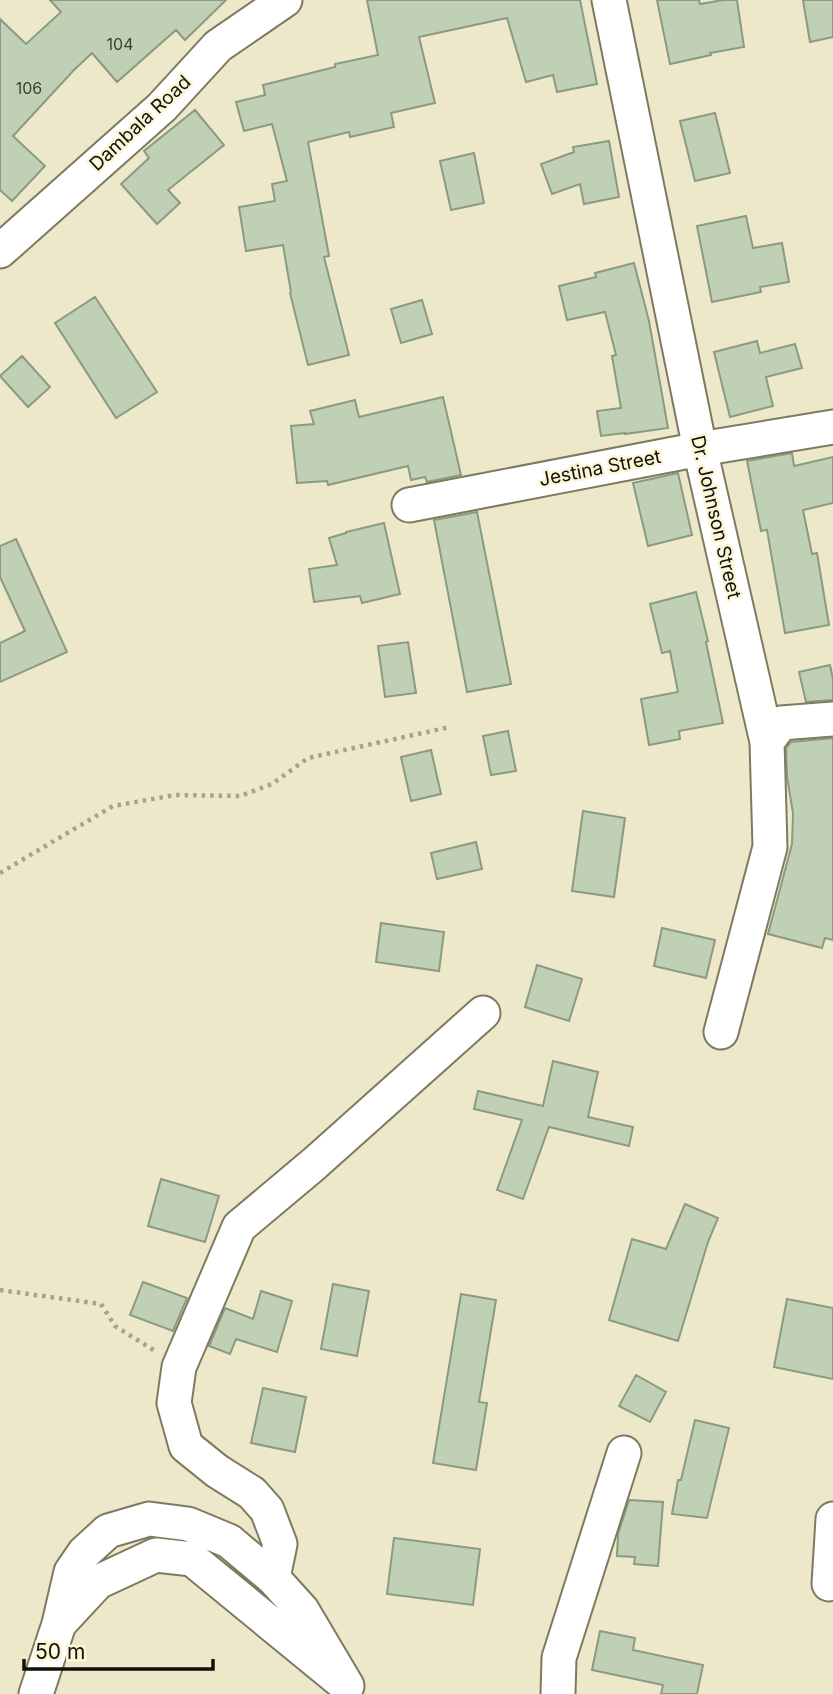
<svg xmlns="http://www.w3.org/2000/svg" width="833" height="1694" font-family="Inter,sans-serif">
  <rect width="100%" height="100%" fill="#ede8ca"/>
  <path fill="#c0d0b5" stroke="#8b9a81" stroke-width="2" d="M50,0H226L185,40L176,30L117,82L92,53L74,70L13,136L45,166L12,201L0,190V19L26,44L61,12Z
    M367,0H580L597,84L557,92L553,75L526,82L507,18L419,37L435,103L391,113L394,127L350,137L349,132L308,142L329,256L324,257L349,355L308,365L290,293L291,292L283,245L246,251L239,207L275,201L272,184L287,181L272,124L244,131L236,102L265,95L263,85L335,67V64L378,55Z
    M657,0H699L700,4L723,0H737L744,47L710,53L711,55L670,64Z
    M803,0H833V37L810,42Z
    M195,110L224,145L168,190L180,203L157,224L121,184L149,158L144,151Z
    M715,113L730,173L695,181L680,121Z
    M609,141L619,197L584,204L580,184L552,194L541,164L574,152L573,147Z
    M474,153L484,203L451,210L440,161Z
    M746,216L753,248L782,243L789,282L760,287L761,292L712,302L697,226Z
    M634,263L649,321L668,428L625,434V433L601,436L597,411L621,408L612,356L616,355L605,312L567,320L559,286L596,277L595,273Z
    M95,297L157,392L116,418L55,323Z
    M422,300L432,334L401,343L391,309Z
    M757,341L760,353L795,344L802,368L766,377L773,406L730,417L714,352Z
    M22,356L50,387L28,407L0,376Z
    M443,397L461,475L427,482L425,477L411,480L408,466L328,485L327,481L297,483L291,426L314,424L310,411L355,400L359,417Z
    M792,453L794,466L833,457V503L803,510L812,554L817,553L829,625L785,633L767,530L761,531L747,461Z
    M678,473L692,535L648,546L633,483Z
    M477,512L511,684L467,692L434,520Z
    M384,523L400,594L362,603L360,596L314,602L309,569L337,565L329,538L346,533V532Z
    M16,539L67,652L0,682V643L25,631L0,577V546Z
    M696,592L708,641L706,642L723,723L679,731L680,739L649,745L641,699L678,692L670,651L662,653L650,604Z
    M408,642L416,693L385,697L378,646Z
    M830,665L833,679V700L806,702L799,672Z
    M508,731L516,771L491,775L483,736Z
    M833,738V940L825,938L822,948L768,934L792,844L793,813L787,777L786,748L791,742Z
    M431,750L441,794L411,801L401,757Z
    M583,811L625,818L614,897L572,891Z
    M476,842L482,869L437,879L431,853Z
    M381,923L444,932L439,971L376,962Z
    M662,928L715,940L706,978L654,966Z
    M537,965L582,979L569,1021L525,1007Z
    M553,1061L598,1072L588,1117L633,1127L629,1146L549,1127L523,1199L497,1190L522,1120L474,1109L478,1091L543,1106Z
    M161,1179L219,1196L205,1242L148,1226Z
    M685,1204L718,1218L708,1242L678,1341L609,1320L632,1239L666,1249Z
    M143,1282L187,1298L173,1331L130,1315Z
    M333,1284L369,1291L357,1356L321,1349Z
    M261,1291L292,1301L277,1352L236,1339L230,1354L209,1346L225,1308L253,1319Z
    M461,1294L496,1300L479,1402L487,1403L476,1470L433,1463Z
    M787,1299L833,1308V1379L774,1367Z
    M636,1375L666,1392L650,1422L619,1406Z
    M263,1388L306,1397L295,1452L251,1443Z
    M695,1420L729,1428L707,1518L672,1514L678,1480H681Z
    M629,1500L663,1502L658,1566L634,1564L635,1557L617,1556L618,1534Z
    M394,1538L480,1549L473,1605L387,1594Z
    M600,1631L635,1638L633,1650L703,1665L697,1694H661L663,1685L592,1670Z"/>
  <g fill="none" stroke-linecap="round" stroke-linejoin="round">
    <g stroke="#7e7a5f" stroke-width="37">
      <path id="minor" d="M609,0L700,449L767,742L770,847L721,1032
        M0,251L162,107L218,46L285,0
        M409,505L700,449L833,427
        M767,742L781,723L833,719
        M273,1578L280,1544L267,1510L252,1493L217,1471L186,1446L174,1403L179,1367L239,1227L314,1164L483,1013
        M829,1584L833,1519
        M36,1694L59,1624L71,1572L84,1553L108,1531L149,1519L188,1524L229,1541L273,1578L302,1610L347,1686L192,1559L156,1555L98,1582L59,1624
        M558,1694L559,1658L624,1453"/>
    </g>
    <path stroke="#a6a28b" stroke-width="4.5" stroke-dasharray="3.5 5" stroke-linecap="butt" d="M0,873L113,806L175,795L240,796L272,784L308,758L450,727
      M0,1290L101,1304L115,1326L155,1351"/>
    <use href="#minor" stroke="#fff" stroke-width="33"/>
  </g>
  <g text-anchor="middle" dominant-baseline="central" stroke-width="5" stroke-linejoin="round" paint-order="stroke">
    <g font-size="16" fill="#3e4132">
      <text x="120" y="44">104</text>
      <text x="29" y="88">106</text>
    </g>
    <g font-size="19" fill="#131107" stroke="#faf6d7">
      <text transform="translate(140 123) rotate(-43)">Dambala Road</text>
      <text transform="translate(600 468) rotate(-11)">Jestina Street</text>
      <text transform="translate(716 517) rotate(77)">Dr. Johnson Street</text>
    </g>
  </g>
  <path d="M24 1659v10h189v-10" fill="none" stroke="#131107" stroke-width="3.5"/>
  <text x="35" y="1659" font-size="21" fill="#131107" stroke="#faf6d7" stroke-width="5" paint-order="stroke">50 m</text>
</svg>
